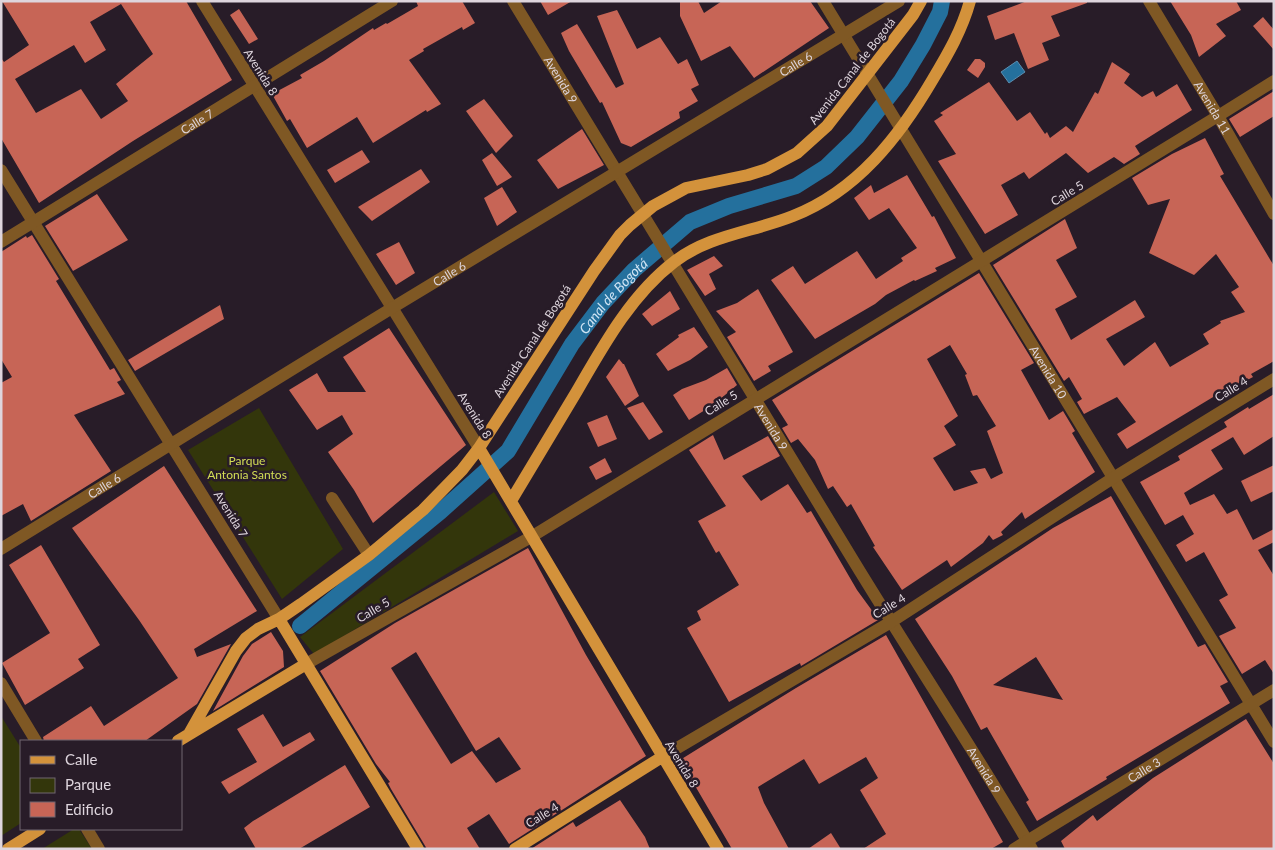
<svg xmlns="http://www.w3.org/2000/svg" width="1275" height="850" font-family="Lato,sans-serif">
  <rect width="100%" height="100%" fill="#281c28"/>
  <path fill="#33360b" d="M259,408L343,549L282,599L188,450Z
    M494,492L518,531L314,654L300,637Z
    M1,716L21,748V823L1,836Z
    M74,829H79L92,849H42Z"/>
  <path fill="#24709d" stroke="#5c8eb0" d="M1017,61L1025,72L1009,83L1001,72Z"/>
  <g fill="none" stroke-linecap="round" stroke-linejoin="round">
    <path stroke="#24709d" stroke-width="16" id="s1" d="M300,626L440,512L508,451L572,344L603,303L634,270L690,222L729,206L796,186L826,167L857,137L901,81L923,45L940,12L942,1"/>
  </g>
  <path fill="#c76556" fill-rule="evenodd" d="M2,1H186L232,80L133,141L39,203L1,138V58L4,62L29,45ZM121,4L153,54L116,84L128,101L101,119L81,89L36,113L15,79L74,45L85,63L106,50L90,22Z
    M416,1H462L475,23L463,30L462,27L423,49L424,51L409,60L441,104L427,112L426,110L373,143L357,117L307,148L290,119L287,121L272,94L302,78L300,75L324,61L373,28L374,30L386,23L387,24L418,6Z
    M540,1H572L548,15Z
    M680,1H698L704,13L722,1H810L829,28L754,78L730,46L701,61L680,16Z
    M1027,1H1087V3L1051,16L1060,36L1042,43L1049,60L1028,69L1014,33L995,40L987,16Z
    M1170,1H1236L1241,10L1216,24L1226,36L1199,57L1191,35Z
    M239,9L258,39L249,44L230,15Z
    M617,10L637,49L660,37L678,64L687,59L699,85L691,89L698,101L679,112L680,118L631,147L621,143L602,102L600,103L569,51L561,33L577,24L616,88L624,84L597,16Z
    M1263,17L1274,30V50L1253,26Z
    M975,59H980L985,63V67L978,78L967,70Z
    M1112,62L1130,74L1124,83L1142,97L1153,91L1156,97L1177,84L1192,110L1135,146L1140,154L1124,164L1114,157L1088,173L1066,153L1029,179L1024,172L1001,185L1018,215L985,234L938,161L956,154L934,121L943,115L940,113L989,82L1017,121L1030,112L1045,134L1047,132L1050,138L1066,126L1073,132L1095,92L1098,94Z
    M1274,91V116L1240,137L1229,119Z
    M484,99L513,136L496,153L466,111Z
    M582,129L604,165L558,189L537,160Z
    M1205,138L1224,174L1220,176L1274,266V361L1251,374L1253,377L1234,387L1233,385L1127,449L1117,434L1136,422L1117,397L1084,414L1077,402L1082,399L1069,377L1064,381L993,265L1065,219L1077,248L1056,260L1077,297L1055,309L1071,340L1135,300L1145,317L1106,339L1124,366L1155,342L1170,367L1209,344L1203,334L1221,323L1220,321L1245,312L1231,292L1239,287L1216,254L1194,275L1149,253L1170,199L1148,205L1132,178L1172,154Z
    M362,150L370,162L335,183L327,170Z
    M492,153L512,177L497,186L482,160Z
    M421,169L430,182L372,221L358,207Z
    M907,175L932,217L934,216L956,258L935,268L937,271L915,281L914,280L886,295L875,304L815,339L771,280L793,266L805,284L857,251L876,279L903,261L901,258L917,248L889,208L869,220L854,198L871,185L874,193Z
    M502,187L517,212L497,226L484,198Z
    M97,194L128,240L73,271L45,226Z
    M32,235L59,279L56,281L110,370L114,368L121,380L117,382L125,394L74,415L111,471L31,521L23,504L1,516V383L12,377L1,359V252L26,236L27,238Z
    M399,242L415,273L396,285L376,254Z
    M714,256L723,266L709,274L716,289L705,296L687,270Z
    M979,273L1034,363L1021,370L1049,420L1063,411L1075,431L1072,433L1095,472L1025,519L1022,512L1001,532L1003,535L993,540L989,535L983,543L951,567L947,560L902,590L873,547L875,546L851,504L847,507L833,486L828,489L815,460L798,439L791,443L782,428L788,425L772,400ZM950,345L967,374L965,375L973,396L977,395L996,426L987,431L1003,473L991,479L985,468L970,471L978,483L954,491L933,458L956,445L944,426L958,416L927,359Z
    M758,289L793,352L768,366L771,371L754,381L727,337L736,332L716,311L737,303Z
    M670,291L680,309L652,326L642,314Z
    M220,305L224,319L135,371L128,360Z
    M694,327L708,347L690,360L668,371L656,354L679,337L678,335Z
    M389,328L466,445L373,523L354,490L328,452L353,434L342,415L317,430L289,390L317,373L328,392H366L343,357Z
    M619,359L623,364H624L639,396L625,406L606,377Z
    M727,368L737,385L713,405L689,420L673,395L682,389L706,380Z
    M1274,394V436L1244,455L1233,437L1211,450L1223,469L1184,493L1190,505L1214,494L1227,514L1237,509L1253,540L1274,529V542L1258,550L1274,576V674L1265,660L1242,674L1219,636L1236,628L1219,600L1228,595L1204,552L1186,562L1176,545L1194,534L1183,515L1165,525L1140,482L1180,460L1178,456L1227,427L1224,422L1248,407L1249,409Z
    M643,402L663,432L649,440L627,408Z
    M607,415L617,439L598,447L587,423Z
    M713,435L724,460L768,436L780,456L742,476L761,501L788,484L807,513L811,511L857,590L876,616L878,620L801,666L800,663L729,702L687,628L701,620L697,611L739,585L719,551L716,553L698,521L726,506L689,450Z
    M605,458L612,472L596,480L589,467Z
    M1274,465V491L1251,502L1241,481Z
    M164,466L257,611L194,649L197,657L231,644L197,704L145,741H44L43,737L91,706L104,726L178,678L139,620L72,528Z
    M1111,496L1198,647L1205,644L1228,682L1220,686L1230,703L1106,777L1107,779L1037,821L1026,802L1029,800L987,727L981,730L952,676L915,619L1053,528ZM1036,657L1063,700L993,685Z
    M41,545L100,645L78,659L84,668L25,705L2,663L50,633L9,565Z
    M528,548L586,655L646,756L509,844L489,814L467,828L480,849H427L391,789L388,783L390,782L376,764L320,671L395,623ZM416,652L476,751L499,737L521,769L496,783L472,751L451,764L391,668Z
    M271,632L283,651L284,667L213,711L243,656L252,644Z
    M886,635L1003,842L991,849H863L886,834L860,790L878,778L866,757L819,784L804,759L758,787L764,803L789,849H732L680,760L796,688Z
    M263,714L283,747L310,732L315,740L229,794L221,782L257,762L237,729Z
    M1246,719L1274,764V849H1065L1061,841L1093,815L1097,821L1153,778Z
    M345,765L370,807L299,849H256L244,828L253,821Z
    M620,800L645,837L650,849H531L573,822L576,827Z
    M831,833L841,849H808Z"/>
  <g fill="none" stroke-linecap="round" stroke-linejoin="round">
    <g stroke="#7f5824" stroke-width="12">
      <path d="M202,1L479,448"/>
      <path id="s2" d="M513,1C628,187 739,374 853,560C912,657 975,751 1032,849"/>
      <path id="s3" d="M823,1L1274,742"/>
      <path id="s4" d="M1149,1L1218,116L1274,214"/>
      <path d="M1,170L279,619"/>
      <path id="s5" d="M1,242L392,1"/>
      <path d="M332,498L369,555"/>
      <path id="s6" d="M1,549L392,308L899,1"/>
      <path d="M306,664L531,537L1218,116L1274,81"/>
      <path d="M1,683L36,741"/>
      <path d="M662,757L891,622L1113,478L1274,379"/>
      <path d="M87,829L99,849"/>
      <path id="s7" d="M1014,849L1274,690"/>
    </g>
    <path stroke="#d3923b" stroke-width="12" d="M479,448L718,849
      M511,501C533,465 555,428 577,391C603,346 631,295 674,262C709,235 753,232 793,216C857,191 899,137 933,79C948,54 962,30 970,1
      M279,619L418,849
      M189,734L236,651L246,638L258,629L279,619L301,604L369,555L423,510L462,470L479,448L594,271L620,235L630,225L653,206L686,188L748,175L767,169L797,153L827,126L913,15L921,1
      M178,741L306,664
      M8,849L40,829
      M515,849L662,757"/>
  </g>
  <g text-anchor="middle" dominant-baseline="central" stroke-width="5" stroke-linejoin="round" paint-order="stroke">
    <g font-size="12" fill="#ded5dd" stroke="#281c28">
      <text stroke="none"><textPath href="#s6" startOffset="931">Calle 6</textPath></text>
      <text transform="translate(852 71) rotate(-52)">Avenida Canal de Bogotá</text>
      <text transform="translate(261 72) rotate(58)">Avenida 8</text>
      <text stroke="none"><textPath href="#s2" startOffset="92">Avenida 9</textPath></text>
      <text stroke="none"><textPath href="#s4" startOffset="124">Avenida 11</textPath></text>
      <text stroke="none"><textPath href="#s5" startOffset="230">Calle 7</textPath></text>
      <text transform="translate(1067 193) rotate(-31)">Calle 5</text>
      <text stroke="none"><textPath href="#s6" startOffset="526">Calle 6</textPath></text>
      <text transform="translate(532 341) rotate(-57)">Avenida Canal de Bogotá</text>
      <text stroke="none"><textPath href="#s3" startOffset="434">Avenida 10</textPath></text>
      <text transform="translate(1231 389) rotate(-32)">Calle 4</text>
      <text transform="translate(721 403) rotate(-32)">Calle 5</text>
      <text transform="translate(475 415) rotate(58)">Avenida 8</text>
      <text stroke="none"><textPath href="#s2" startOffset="498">Avenida 9</textPath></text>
      <text stroke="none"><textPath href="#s6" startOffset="121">Calle 6</textPath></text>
      <text transform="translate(231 514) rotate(58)">Avenida 7</text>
      <text transform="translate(889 606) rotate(-32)">Calle 4</text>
      <text transform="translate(373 610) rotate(-30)">Calle 5</text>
      <text transform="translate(682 764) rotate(59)">Avenida 8</text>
      <text stroke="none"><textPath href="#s7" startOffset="152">Calle 3</textPath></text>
      <text stroke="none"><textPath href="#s2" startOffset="902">Avenida 9</textPath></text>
      <text transform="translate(542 815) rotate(-32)">Calle 4</text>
    </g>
    <g font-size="12" fill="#d3dd55" stroke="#281c28">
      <text x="247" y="460">Parque<tspan x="247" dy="14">Antonia Santos</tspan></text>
    </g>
    <g font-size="14" font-style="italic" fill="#cfe4f4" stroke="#281c28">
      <text stroke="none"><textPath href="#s1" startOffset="460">Canal de Bogotá</textPath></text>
    </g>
  </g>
  <rect width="1275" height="850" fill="none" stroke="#ded5dd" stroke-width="5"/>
  <rect x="20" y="740" width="162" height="90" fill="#281c28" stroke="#716670"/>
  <rect x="30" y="756" width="25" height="8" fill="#d3923b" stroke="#716670"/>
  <text x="65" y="765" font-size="15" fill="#ded5dd">Calle</text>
  <rect x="30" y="778" width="25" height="15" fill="#33360b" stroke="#716670"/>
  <text x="65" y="790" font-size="15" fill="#ded5dd">Parque</text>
  <rect x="30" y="802" width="25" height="15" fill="#c76556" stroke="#716670"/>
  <text x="65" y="815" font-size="15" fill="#ded5dd">Edificio</text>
</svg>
